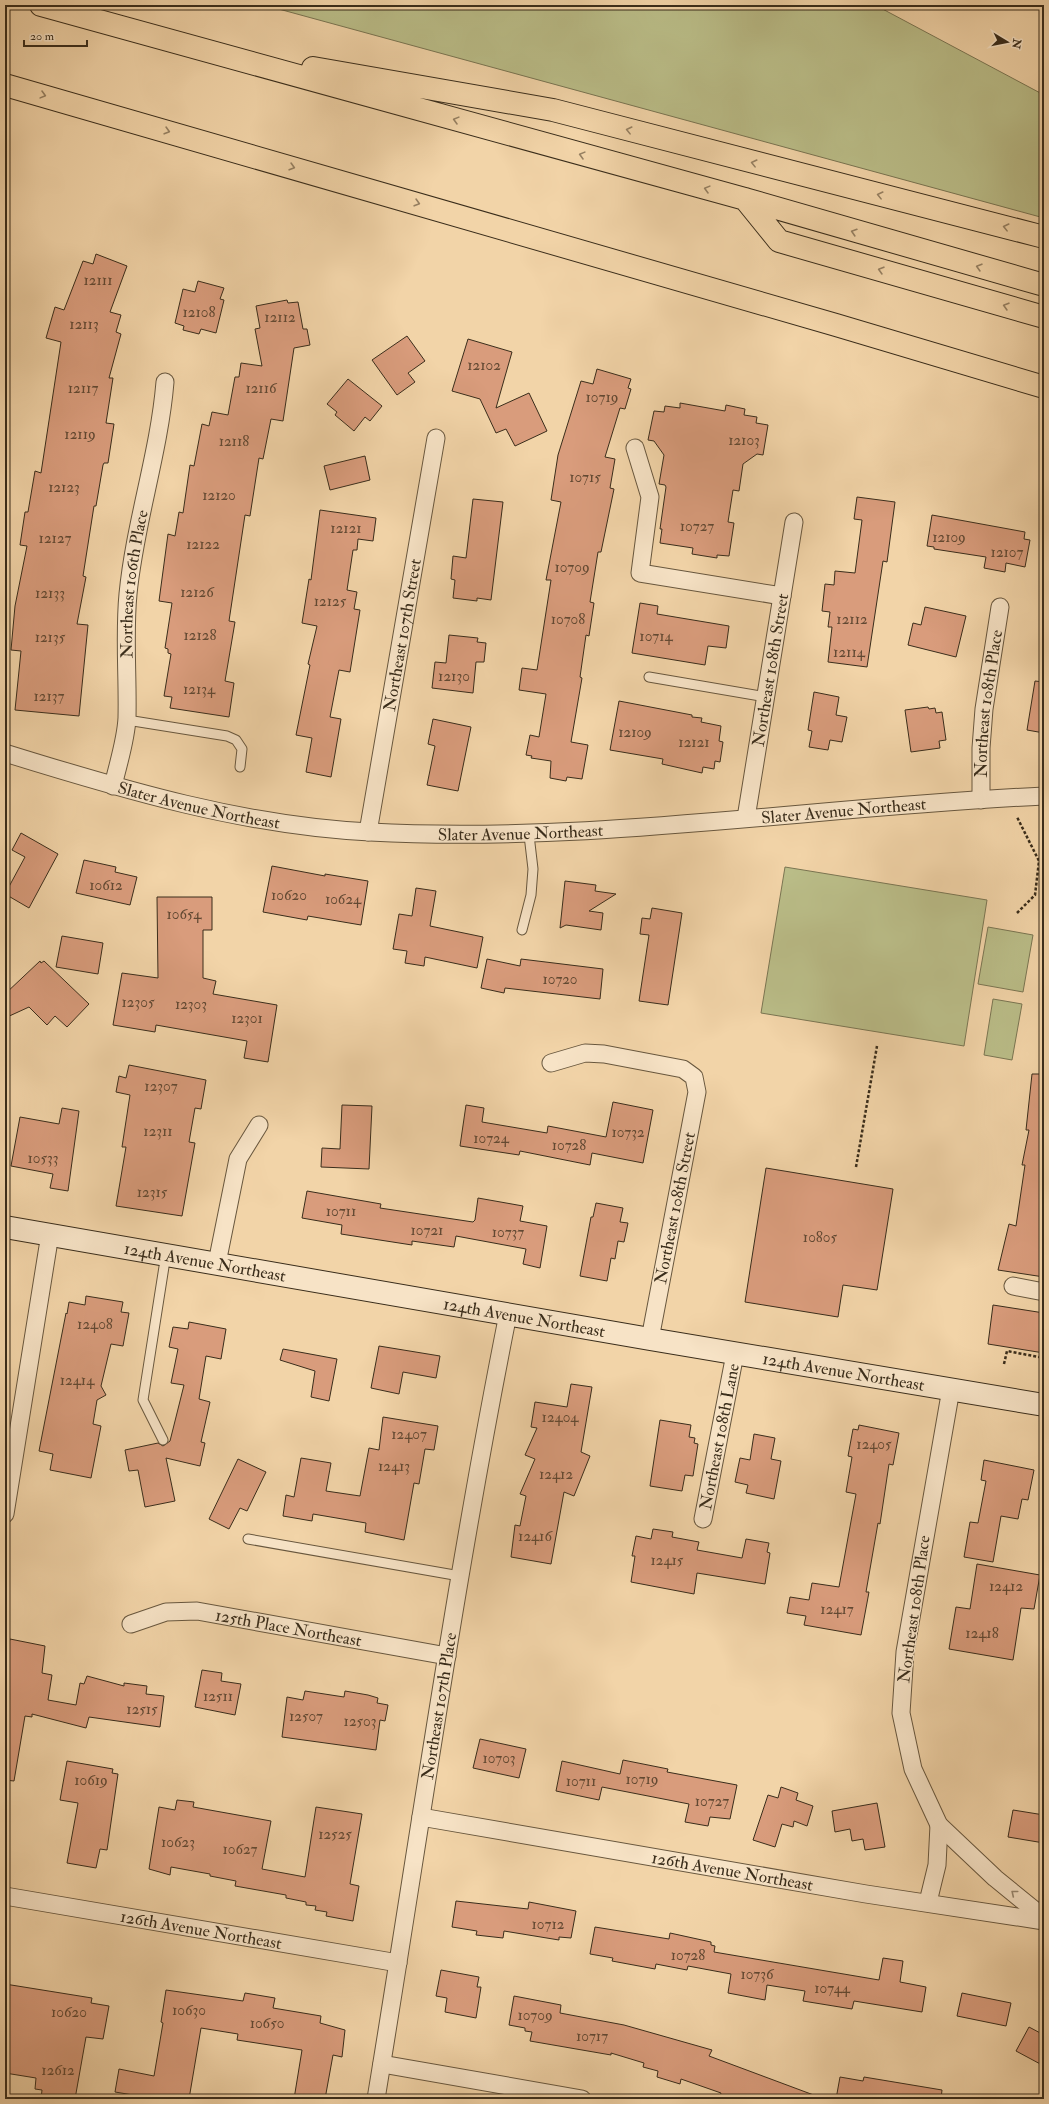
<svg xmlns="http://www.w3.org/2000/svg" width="1049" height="2104" font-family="'IM FELL Double Pica',serif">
  <rect width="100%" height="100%" fill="#f2d4a8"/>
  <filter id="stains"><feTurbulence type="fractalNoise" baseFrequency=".005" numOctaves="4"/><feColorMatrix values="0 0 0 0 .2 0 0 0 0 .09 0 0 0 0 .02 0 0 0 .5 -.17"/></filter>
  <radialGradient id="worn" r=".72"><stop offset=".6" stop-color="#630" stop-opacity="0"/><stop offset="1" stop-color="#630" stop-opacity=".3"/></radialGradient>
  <path fill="#babd88" stroke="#7a7552" d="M264,5H875L1044,95V218Z
    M785,867L987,900L964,1046L761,1013Z
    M988,927L1033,935L1023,992L978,984Z
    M993,999L1022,1004L1012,1060L984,1055Z"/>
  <path fill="#d99c7c" stroke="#3a2d1b" d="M96,254L127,266L110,312L121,315L116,332L121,334L109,378H113L106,423L114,424L108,463H104L103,465L96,506H94L83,576L86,577L77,624L88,625L79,716L15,710L21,651L11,650L15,606L27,546L20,545L25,512H28L35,471L41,473L61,342L46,338L55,307L64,310L83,261L93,264Z
    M198,281L224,288L220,299L224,300L216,333L201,329L199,334L183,330L184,326L175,323L183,289L195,292Z
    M287,300L288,303L298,302L303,329H307L310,345L294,348L283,421L271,419L263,459L259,458L250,516L245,515L229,621L235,622L225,681L234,683L229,717L170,708L172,697L164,696L171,654L168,653V649L165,648L172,603L159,601L168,534L175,536L179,512L183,513L190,465L194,466L202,424L209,426L212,412L228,415L235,377H239L241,363L262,366L255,329L260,328L256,306Z
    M407,336L425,361L408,373L415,382L397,395L372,360Z
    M468,339L512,352L496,408L529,393L547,431L515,446L506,429L496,433L480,399L452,391Z
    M597,369L631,379L628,388L631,389L625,409L620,408L605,457L615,459L610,488L614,489L601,552H598L590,602L594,603L589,636L586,635L580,677L582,678L571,742L588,745L582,779L567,777L566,781L550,778L551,761L531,758L532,756L526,755L530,735L539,737L546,694L519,690L522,668L537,670L551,580H546L561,502L551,500L558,455L581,381L593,384Z
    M348,379L382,406L370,421L365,417L354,431L335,415L337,412L327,404Z
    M680,403L725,411L726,405L745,409L744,415L757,417L756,423L768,425L763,455L757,454L743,464L739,491L733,490L728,522L734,523L729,556L717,555V558L692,554L693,548L660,543L662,529H660L666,487L665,485L659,484L664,455L654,441L648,440L654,411L664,412L665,406L680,408Z
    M365,456L370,480L330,490L324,466Z
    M857,497L895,502L887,562L883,561L867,667L828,662L832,627H828L830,612L822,611L825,584L834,585L835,571L855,573L862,520L854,519Z
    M473,499L503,502L491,600L477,598V601L453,598L455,580L451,579L453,556L466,558Z
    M320,510L376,518L373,541L358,539L357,550H353L347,590L357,592L354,609L360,610L350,672L339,670L330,717L341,719L331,777L306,772L312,738L296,735L310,665L308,664L317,626L302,623L309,579L311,580Z
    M932,515L1025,532L1024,539L1030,540L1025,567L1006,563L1005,572L984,568L986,557L934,549V547L927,546Z
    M640,603L658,606L657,614L729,626L726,648L708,646L705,665L632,653Z
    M925,607L966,616L956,657L908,645L913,623L921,625Z
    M449,635L478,638L477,642L486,643L484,662H476L473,693L432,688L435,662L446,663Z
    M1035,681L1044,682V733L1027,730Z
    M814,692L839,697L836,715L847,717L842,742L830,740L828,750L809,747L812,731L808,730Z
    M619,701L692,715V717L702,718L701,722L721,726L719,741L723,742L720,762L715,761L714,769L703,767L702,773L662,764L663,759L610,750Z
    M928,707L929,709L935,708L936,713L942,712L946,740L939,741L940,748L911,752L905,710Z
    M433,719L471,727L458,791L427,785L435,746L428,744Z
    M21,833L58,854L29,908L5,894L25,857L12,850Z
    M84,860L116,867L115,872L137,877L130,905L76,893Z
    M272,866L325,876V874L368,881L361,925L308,916L307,920L263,912Z
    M565,881L596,885L595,891L616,894L589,911L603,913L601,930L566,925L560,928Z
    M416,888L436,891L430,926L483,937L477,968L425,957L424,966L405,963L407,951L393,949L399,914L412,916Z
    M157,897H212V930H203V978L216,981L213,994L277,1005L268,1062L244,1058L247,1041L156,1025L155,1032L113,1025L122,973L158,978Z
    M652,908L682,913L668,1005L639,1001L649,935L640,934L642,918L650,919Z
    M62,936L103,943L98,974L56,967Z
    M487,959L520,966L521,959L603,969L600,999L505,988L504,993L481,988Z
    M40,961L41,963L44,961L89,1004L67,1027L55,1016L47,1025L29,1007L5,1018V994Z
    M129,1065L206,1080L201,1109L195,1108L189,1142L195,1143L182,1216L116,1206L126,1147H122L130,1095L116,1092L119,1076L126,1078Z
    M1032,1074H1044V1277L998,1270L1009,1224L1016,1226L1025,1165H1022L1029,1130H1026Z
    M613,1102L653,1110L643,1163L592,1153L590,1165L520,1151L519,1155L460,1146L466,1105L484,1108L482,1122L547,1133L548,1126L606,1137Z
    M342,1105L372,1106L369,1169L321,1167L322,1148L340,1149Z
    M62,1108L79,1111L68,1191L50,1188L53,1174L11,1166L20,1117L59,1124Z
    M766,1168L893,1189L877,1290L843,1285L838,1317L745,1302Z
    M307,1191L381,1204L380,1208L473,1222L475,1220L478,1198L523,1206L520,1221L547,1226L540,1268L523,1264L526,1249L456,1236L454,1247L412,1241V1245L341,1234L342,1225L302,1218Z
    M596,1203L623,1208L620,1222L628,1223L624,1242L618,1241L615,1259L611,1258L607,1281L580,1276L591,1217H593Z
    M86,1296L123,1302L121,1312L129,1313L123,1346L111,1344L101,1386L106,1395L97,1400L93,1424L101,1426L91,1478L50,1470L53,1454L39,1451L66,1313L67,1314L69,1302L85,1305Z
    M993,1305L1044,1313V1353L988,1344Z
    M189,1322L226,1329L221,1359L206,1356L199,1399L210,1402L201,1442L205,1443L200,1466L166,1458L175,1501L145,1507L138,1470L129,1471L125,1450L158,1443L163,1446L170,1441L184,1385L171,1383L178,1349L169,1347L173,1327L188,1329Z
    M379,1346L440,1356L436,1378L403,1372L399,1394L371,1388Z
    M283,1349L337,1359L329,1401L311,1397L315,1371L280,1360Z
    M571,1384L592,1387L581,1452L590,1456L574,1496L564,1492L551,1564L511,1557L515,1525L520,1526L526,1496L520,1494L535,1459L525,1455L537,1428L531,1427L535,1402L567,1407Z
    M383,1417L438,1426L434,1450L425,1449L419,1484L414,1483L404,1540L365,1532L366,1523L313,1514L312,1521L283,1516L286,1495L294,1497L301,1458L331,1463L326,1491L360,1496L369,1448L379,1450Z
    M660,1420L691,1425L689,1437L695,1438L694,1443L698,1444L693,1476L685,1475L682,1491L650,1486Z
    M859,1425L899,1433L893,1465L889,1464L880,1524L878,1523L866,1592H869L861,1635L804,1625L806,1616L787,1613L790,1597L809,1600L812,1583L839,1587L856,1494L846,1492L852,1457L848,1456L853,1429L858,1430Z
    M754,1434L775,1438L771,1459L781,1461L774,1499L746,1493L748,1485L735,1482L740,1458L750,1460Z
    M238,1459L266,1472L247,1511L240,1508L229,1529L209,1519Z
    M984,1460L1034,1470L1028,1500L1022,1499L1018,1519L1001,1516L993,1562L964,1557L970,1522L978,1523L986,1481L981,1480Z
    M653,1529L673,1532L672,1537L699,1542L697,1550L742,1558L746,1539L769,1543L767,1552L770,1553L765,1584L697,1573L694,1594L631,1582L635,1556H632L636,1536L651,1539Z
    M977,1564L1040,1575L1034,1609L1021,1608L1013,1660L949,1649L956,1607L970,1609Z
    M10,1639L45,1646L42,1673L52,1675L48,1700L76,1705L80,1683L84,1684L87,1676L124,1686V1683L147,1686L146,1694L164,1696L160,1727L89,1717L86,1728L32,1714V1717L25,1716L14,1781L5,1780V1663Z
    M202,1670L222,1673L221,1681L241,1684L235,1715L195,1707Z
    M305,1691L344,1697L345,1691L368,1695L378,1698L377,1703L388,1705L385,1721L380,1720L376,1750L282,1737L287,1697L303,1700Z
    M480,1739L526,1749L519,1778L473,1768Z
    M623,1760L668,1769L667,1772L737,1785L730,1819L710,1817L708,1826L685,1822L689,1804L602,1787L599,1800L556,1791L562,1761L620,1774Z
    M67,1761L113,1769L112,1773L118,1774L107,1850L100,1849L96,1868L67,1863L78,1803L60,1800Z
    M781,1787L798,1793L796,1800L813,1806L807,1826L794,1821L793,1827L782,1824L775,1847L753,1840L768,1795L778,1798Z
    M177,1800L194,1802L193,1807L271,1821L262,1869L305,1877L316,1807L362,1814L350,1884L359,1886L353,1921L326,1916L327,1912L315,1910L316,1906L306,1905V1902L286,1898V1895L235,1886L236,1881L210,1876V1874L171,1867L170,1875L149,1869L159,1807L175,1810Z
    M877,1803L885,1847L865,1850L863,1839L852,1841L850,1829L835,1832L832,1811Z
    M1013,1810L1044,1815V1843L1008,1837Z
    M456,1901L528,1909L529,1902L576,1911L571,1938L559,1937V1940L504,1931L503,1938L476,1935L477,1931L452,1927Z
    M595,1927L669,1939L670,1933L711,1942V1945L715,1946L714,1952L879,1980L883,1958L903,1961L900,1982L926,1987L922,2012L854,2001L852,2009L803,2001L805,1991L767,1985L765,2000L728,1993L731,1974L688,1966L687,1970L656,1964L655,1969L612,1961L613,1958L590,1954Z
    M441,1970L479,1977L477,1987H481L476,2018L445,2012L447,1998L436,1996Z
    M5,1984L92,1998L91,2003L109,2006L103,2039L86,2037L75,2099H41L42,2090L35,2089L36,2078L5,2073Z
    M166,1990L243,2001L245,1993L275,1998L273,2008L321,2016L320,2023L345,2030L342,2057L333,2055L325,2099H294L302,2050L237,2040L238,2034L201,2028L189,2099H157L115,2092L119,2069L154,2076L163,2023L161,2022Z
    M962,1993L1011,2003L1006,2026L957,2016Z
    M514,1996L561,2005L560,2013L624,2025L712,2050L709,2056L819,2097V2099H719L721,2093L681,2079L680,2084L657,2077L658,2071L643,2067L644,2063L611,2053V2055L530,2041L532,2032L525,2031V2028L509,2025Z
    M1029,2027L1044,2035V2066L1016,2051Z
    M840,2077L863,2081L864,2077L942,2090L941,2099H836Z"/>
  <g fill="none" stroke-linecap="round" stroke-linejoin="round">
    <g stroke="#68573e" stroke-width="11">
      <path id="lane" d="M649,677L766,697
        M127,720L227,736L236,740L242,749L240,767
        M522,930L531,895L533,869L529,835
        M163,1440L143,1400L166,1254
        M248,1539L460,1576"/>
    </g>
    <g stroke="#68573e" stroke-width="19">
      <g id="street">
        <path d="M635,448L650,497L640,573L782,596"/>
        <path id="s1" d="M5,753C124,790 245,826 370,832C595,844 819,806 1044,796"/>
        <path id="s2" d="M113,786C118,764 126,740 127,718C128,676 124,635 128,594C135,522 159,454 165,382"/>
        <path id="s3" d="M981,800V748L984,709L1000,607"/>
        <path id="s4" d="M746,818L794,522"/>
        <path id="s5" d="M368,832L436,438"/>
        <path d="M551,1063L585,1053L604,1054L683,1069L694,1077L697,1092L650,1339"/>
        <path d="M217,1263L238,1159L259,1125"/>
        <path d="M1013,1286L1044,1292"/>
        <path d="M951,1389L905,1652L901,1713L913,1769L939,1825L995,1878L1044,1918"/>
        <path d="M5,1514L50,1234"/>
        <path id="s6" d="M703,1519L735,1354"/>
        <path id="s7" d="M131,1624L166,1612L197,1611L447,1656"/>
        <path id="s8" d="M421,1817L866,1894L1044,1921"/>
        <path id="s9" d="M5,1896L398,1963"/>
        <path d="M928,1902L937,1865L939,1825"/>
        <path d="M382,2064L582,2099"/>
        <path id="s10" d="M376,2099C419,1837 456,1574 508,1314"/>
      </g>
    </g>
    <g stroke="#3a2d1b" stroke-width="24">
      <g id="secondary">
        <path id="s11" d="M5,1227L650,1339L1044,1405"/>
      </g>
    </g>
    <g stroke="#3a2d1b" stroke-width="24">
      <path id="highway" d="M41,5L745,199L1044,285
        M313,68L553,110L1044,237
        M5,85L836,325L1044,387
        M745,199L779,241L1044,317"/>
    </g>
    <path stroke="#3a2d1b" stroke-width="2.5" stroke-dasharray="3 2" stroke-linecap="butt" d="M1017,913L1035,895L1039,861L1017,817
      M856,1167L877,1046
      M1004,1364L1007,1351L1044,1358"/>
    <use href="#lane" stroke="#f7e3c6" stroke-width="9"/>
    <use href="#street" stroke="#f7e3c6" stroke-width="17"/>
    <use href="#secondary" stroke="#f7e3c6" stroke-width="22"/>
    <use href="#highway" stroke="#f2d4a8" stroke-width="22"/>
  </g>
  <defs><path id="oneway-chevron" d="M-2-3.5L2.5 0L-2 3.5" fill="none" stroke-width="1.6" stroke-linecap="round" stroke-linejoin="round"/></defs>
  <g stroke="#968062">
    <use href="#oneway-chevron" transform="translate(43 95) rotate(15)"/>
    <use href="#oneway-chevron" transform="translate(456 120) rotate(-165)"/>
    <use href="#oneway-chevron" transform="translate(629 130) rotate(-166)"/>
    <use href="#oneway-chevron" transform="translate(167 131) rotate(16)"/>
    <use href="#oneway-chevron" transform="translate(582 155) rotate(-165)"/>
    <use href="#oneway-chevron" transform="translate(754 163) rotate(-166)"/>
    <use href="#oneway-chevron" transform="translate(292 167) rotate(16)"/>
    <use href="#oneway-chevron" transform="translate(707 189) rotate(-165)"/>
    <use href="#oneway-chevron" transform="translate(880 195) rotate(-166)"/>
    <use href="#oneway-chevron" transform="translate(417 203) rotate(16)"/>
    <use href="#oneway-chevron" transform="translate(1006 227) rotate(-166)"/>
    <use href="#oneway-chevron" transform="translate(854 232) rotate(-163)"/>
    <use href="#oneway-chevron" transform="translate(979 267) rotate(-164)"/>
    <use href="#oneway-chevron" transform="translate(881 270) rotate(-164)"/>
    <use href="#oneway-chevron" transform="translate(1006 306) rotate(-164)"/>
  </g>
  <use stroke="#988870" href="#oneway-chevron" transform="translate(1014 1893) rotate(-141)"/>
  <g text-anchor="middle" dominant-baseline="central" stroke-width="3" stroke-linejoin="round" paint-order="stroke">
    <g font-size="15" fill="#624933">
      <text x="98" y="280">12111</text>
      <text x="199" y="312">12108</text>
      <text x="280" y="317">12112</text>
      <text x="84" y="324">12113</text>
      <text x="484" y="365">12102</text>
      <text x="83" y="388">12117</text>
      <text x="261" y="388">12116</text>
      <text x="602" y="397">10719</text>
      <text x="80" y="434">12119</text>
      <text x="744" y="440">12103</text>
      <text x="234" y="441">12118</text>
      <text x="585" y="477">10715</text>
      <text x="64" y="487">12123</text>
      <text x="219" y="495">12120</text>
      <text x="697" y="526">10727</text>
      <text x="346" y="528">12121</text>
      <text x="949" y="537">12109</text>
      <text x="55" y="538">12127</text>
      <text x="203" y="544">12122</text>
      <text x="1007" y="552">12107</text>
      <text x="572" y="567">10709</text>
      <text x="197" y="592">12126</text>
      <text x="50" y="593">12133</text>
      <text x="330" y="601">12125</text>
      <text x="568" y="619">10708</text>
      <text x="852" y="619">12112</text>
      <text x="200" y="635">12128</text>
      <text x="656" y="636">10714</text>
      <text x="50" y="637">12135</text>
      <text x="849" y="652">12114</text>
      <text x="454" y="676">12130</text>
      <text x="199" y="689">12134</text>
      <text x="49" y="696">12137</text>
      <text x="635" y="732">12109</text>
      <text x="694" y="742">12121</text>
      <text x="106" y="885">10612</text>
      <text x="289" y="895">10620</text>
      <text x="343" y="899">10624</text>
      <text x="184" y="914">10654</text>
      <text x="560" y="979">10720</text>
      <text x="138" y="1002">12305</text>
      <text x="191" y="1004">12303</text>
      <text x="247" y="1018">12301</text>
      <text x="161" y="1086">12307</text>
      <text x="158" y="1131">12311</text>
      <text x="628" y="1132">10732</text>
      <text x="491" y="1138">10724</text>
      <text x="569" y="1145">10728</text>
      <text x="43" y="1158">10533</text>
      <text x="152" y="1192">12315</text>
      <text x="341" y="1211">10711</text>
      <text x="427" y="1230">10721</text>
      <text x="508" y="1232">10737</text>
      <text x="820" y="1237">10805</text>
      <text x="95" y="1324">12408</text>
      <text x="77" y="1380">12414</text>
      <text x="560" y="1417">12404</text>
      <text x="409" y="1434">12407</text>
      <text x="874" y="1444">12405</text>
      <text x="394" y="1466">12413</text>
      <text x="556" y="1474">12412</text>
      <text x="535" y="1536">12416</text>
      <text x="667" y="1560">12415</text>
      <text x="1006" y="1586">12412</text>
      <text x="837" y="1609">12417</text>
      <text x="982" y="1633">12418</text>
      <text x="218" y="1696">12511</text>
      <text x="142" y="1709">12515</text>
      <text x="306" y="1716">12507</text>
      <text x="360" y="1721">12503</text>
      <text x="499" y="1758">10703</text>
      <text x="642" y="1779">10719</text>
      <text x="91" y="1780">10619</text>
      <text x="581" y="1781">10711</text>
      <text x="712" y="1801">10727</text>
      <text x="335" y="1834">12525</text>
      <text x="178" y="1842">10623</text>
      <text x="240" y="1849">10627</text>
      <text x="548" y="1924">10712</text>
      <text x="688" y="1955">10728</text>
      <text x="757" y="1974">10736</text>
      <text x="832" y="1988">10744</text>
      <text x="189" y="2010">10630</text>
      <text x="69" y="2012">10620</text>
      <text x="535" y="2015">10709</text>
      <text x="267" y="2023">10650</text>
      <text x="592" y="2036">10717</text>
      <text x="58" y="2070">12612</text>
    </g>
    <g font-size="17" fill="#3a2d1b" stroke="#f7e3c6">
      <text stroke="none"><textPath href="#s2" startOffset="204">Northeast 106th Place</textPath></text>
      <text stroke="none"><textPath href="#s5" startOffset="200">Northeast 107th Street</textPath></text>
      <text stroke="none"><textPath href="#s4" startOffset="150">Northeast 108th Street</textPath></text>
      <text stroke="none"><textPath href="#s3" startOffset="97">Northeast 108th Place</textPath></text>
      <text stroke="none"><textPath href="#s1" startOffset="201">Slater Avenue Northeast</textPath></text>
      <text stroke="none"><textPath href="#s1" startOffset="849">Slater Avenue Northeast</textPath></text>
      <text stroke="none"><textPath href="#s1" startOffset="525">Slater Avenue Northeast</textPath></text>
      <text transform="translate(675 1208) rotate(-79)">Northeast 108th Street</text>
      <text stroke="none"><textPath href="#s11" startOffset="203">124th Avenue Northeast</textPath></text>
      <text stroke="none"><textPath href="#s11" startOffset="527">124th Avenue Northeast</textPath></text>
      <text stroke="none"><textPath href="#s11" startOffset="851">124th Avenue Northeast</textPath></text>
      <text stroke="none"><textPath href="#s6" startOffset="84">Northeast 108th Lane</textPath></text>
      <text transform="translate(914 1609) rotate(-82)">Northeast 108th Place</text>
      <text stroke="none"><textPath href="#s7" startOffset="161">125th Place Northeast</textPath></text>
      <text stroke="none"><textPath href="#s10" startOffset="398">Northeast 107th Place</textPath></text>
      <text stroke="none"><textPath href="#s8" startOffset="316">126th Avenue Northeast</textPath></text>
      <text stroke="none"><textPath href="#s9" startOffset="199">126th Avenue Northeast</textPath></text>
    </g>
  </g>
  <rect width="1049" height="2104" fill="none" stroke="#f2d4a8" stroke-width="20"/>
  <rect x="6" y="6" width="1037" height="2092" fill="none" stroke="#3a2d1b" stroke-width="2"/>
  <rect x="10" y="10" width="1029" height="2084" fill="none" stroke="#3a2d1b"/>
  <g transform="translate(1007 42) rotate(100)" stroke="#f7e3c6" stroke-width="3" paint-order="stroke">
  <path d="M0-3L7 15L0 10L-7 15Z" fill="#3a2d1b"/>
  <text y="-6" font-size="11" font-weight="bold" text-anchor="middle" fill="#3a2d1b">N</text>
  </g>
  <path d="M24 40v6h63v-6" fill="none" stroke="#3a2d1b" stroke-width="2"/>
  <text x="30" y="40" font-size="12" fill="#3a2d1b" stroke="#f7e3c6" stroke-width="3" paint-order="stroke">20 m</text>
  <rect width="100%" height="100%" filter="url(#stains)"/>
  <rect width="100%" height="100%" fill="url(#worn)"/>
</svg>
